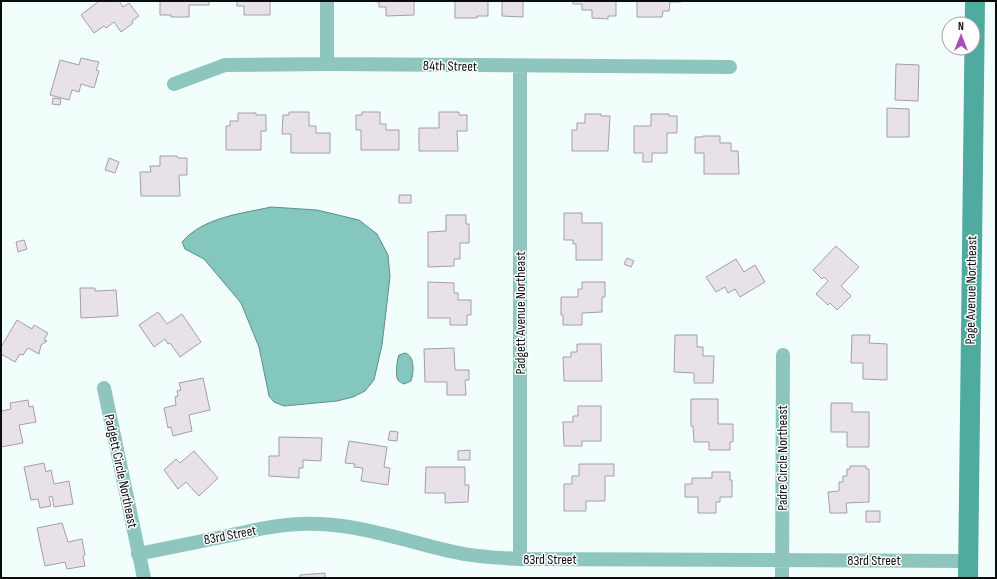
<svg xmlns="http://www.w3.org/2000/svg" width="997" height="579" font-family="'Sofia Sans Condensed',sans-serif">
  <rect width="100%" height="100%" fill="#f2fefc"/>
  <path fill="#83c7be" stroke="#5f8f89" d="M271,207L317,210L359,220L377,234L388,255L390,277L382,345L374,380L365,391L353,397L337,401L284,406L274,402L269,396L259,347L241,303L204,259L185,249L182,242C204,217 240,214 271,207Z
    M405,353C415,356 414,372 411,381L404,384C402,383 399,382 398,380C395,376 397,359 399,355Z"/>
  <path fill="#e8e1e9" stroke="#a49ea5" d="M99,1H119L123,7L129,3L139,16L132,21L133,23L121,32L114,22L106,28L104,26L94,33L81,15Z
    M160,1H209V5H189V17H171V15H160Z
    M237,1H270V15H244V6H237Z
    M371,1H414V15L386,16V7H379V2Z
    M451,1H488V16H477V18H455V1Z
    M502,1H550H523V17L502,16Z
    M573,1H616V16H608V19L592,18V10H582V4H573Z
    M637,1H681V2H670L669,11H663L662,17H637Z
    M81,58L99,62L96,70L99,71L94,88L81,84L79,92L72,90L69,100L50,95L60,60L79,65Z
    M896,64L919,65L918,101L895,100Z
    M53,98L61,99L60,105L52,104Z
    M887,108L909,109V137H887Z
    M289,112H309V126H316V133H330V153H291V134H282L283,115H289Z
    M362,112H380V124H386V130H399V150H361V130H356V115H362Z
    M439,112H459V115H467V131H457L458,151H419V128H439Z
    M238,113H256V115H266V131H261V150H226V126H230V121H238Z
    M585,114H601V116H610L608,151H572V130H577V123H585Z
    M651,114H669V116H677V133H667V153H652V162H643V153H634V126H651Z
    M703,136H720V143H731V151H738L739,174H704V153H695V137H703Z
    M160,156H177L178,158H187V175H179L180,196H141L140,172H151L150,166H160Z
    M109,158L119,162L115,173L105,170Z
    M399,195H411V203H399Z
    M564,213H582V223H602V260H576V244H573V240H564Z
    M446,215H466V224H469V243H460V259H454V266L428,267V232L446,231Z
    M24,240L27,249L18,252L16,242Z
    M836,246L859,267L841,286L851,296L837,310L830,303L828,305L816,294L828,281L824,277L822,279L813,270Z
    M627,258L634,261L631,267L624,264Z
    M736,259L744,272L755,265L765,282L740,297L735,289L728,293L725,287L716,292L706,277Z
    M428,282L454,283V293H458V300H471V315H467V325H450V318H428Z
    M582,282H605V297H602V312L582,313V325H563V315H561V297H578V289H582Z
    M80,288H95V291L116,290L118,316L81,318Z
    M158,312L167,324L182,314L201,342L180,357L170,343L168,344L165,339L154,347L139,325Z
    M17,320L32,329L34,325L48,333L44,340L47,341L41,345L39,354L28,348L23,355L20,354L15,362L1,354V347Z
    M675,335H697V347H703V356H714L713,383H694V373L674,372Z
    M852,335H870L869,343L887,344V380L863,379V363H851Z
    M577,344H601L602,381H564L563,357H571V352H577Z
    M454,348L455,370H469V380H465L466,395H447V382H425L424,349Z
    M203,378L210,410L189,415L192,431L173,436L171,427L168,428L164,408L176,405L175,397L178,396L177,391L181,390L179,383Z
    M691,399H718V424H733V442H730V450H709V442H694L693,426H691Z
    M28,400L29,407L33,406L36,422L19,425L23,443L1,447V411L11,409L10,403Z
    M831,403H852V412H869V447H847V432H831Z
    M578,406H601V441H582V446H564L563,422H573V416H578Z
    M390,431L398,432L397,441L388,440Z
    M279,437L322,438L321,461L303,460V468H299V478L269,476V456H279Z
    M349,441L387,447L384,467L390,468L388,485L361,481L363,468L354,467L355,464L345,463Z
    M470,450V460H458V451Z
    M194,451L218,478L199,496L186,482L178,489L164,470L176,459L180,463Z
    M44,463L46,472L51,470L54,484L69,481L73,504L54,507L52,496L49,497L51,506L40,508L38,499L31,500L24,467Z
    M579,464H614V476H605V501H586V511H564V484H572V476H579Z
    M850,466H866V469H869V502L846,503L847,513H830L828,492L839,491V482H843V476H847V469H850Z
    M426,467H465V485H469L468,502L445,503V493H425Z
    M712,472H730V480H732V497H720V502H716V513H698V497H685V484H692V478H712Z
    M866,511H880V522H866Z
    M62,523L68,542L82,539L85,555L83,556L85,566L67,569L65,562L45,566L37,528Z
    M325,573V578H300V575Z"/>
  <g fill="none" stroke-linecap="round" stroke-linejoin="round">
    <path stroke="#8ec6be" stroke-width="14" d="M327,64V1
      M174,84L225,65L327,64L730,67
      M104,388L144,578
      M138,554C168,548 197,542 227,536C258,529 289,522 320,524C366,526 409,542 454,552C476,557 498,558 520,559L968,561
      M520,559V66
      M782,578L783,355"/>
    <path stroke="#4faaa0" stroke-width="20" d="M968,578L975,1"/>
  </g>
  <g text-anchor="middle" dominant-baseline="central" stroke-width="3" stroke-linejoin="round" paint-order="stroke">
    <g font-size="14" fill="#0a0d0d" stroke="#fff">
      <text transform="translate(450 66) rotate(1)">84th Street</text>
      <text transform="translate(971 290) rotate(-89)">Page Avenue Northeast</text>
      <text transform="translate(520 313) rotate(-90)">Padgett Avenue Northeast</text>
      <text transform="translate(782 458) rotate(-90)">Padre Circle Northeast</text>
      <text transform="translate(121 471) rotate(78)">Padgett Circle Northeast</text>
      <text transform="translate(230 535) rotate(-11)">83rd Street</text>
      <text x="550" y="559">83rd Street</text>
      <text x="874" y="560">83rd Street</text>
    </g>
  </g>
  <rect width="997" height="579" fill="none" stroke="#0a0d0d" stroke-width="4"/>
  <g transform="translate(961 36)"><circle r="19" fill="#ffffff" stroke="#9d9e9e"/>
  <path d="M0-3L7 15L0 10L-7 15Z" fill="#a74db8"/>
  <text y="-6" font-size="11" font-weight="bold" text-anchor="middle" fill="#0a0d0d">N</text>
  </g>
</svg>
